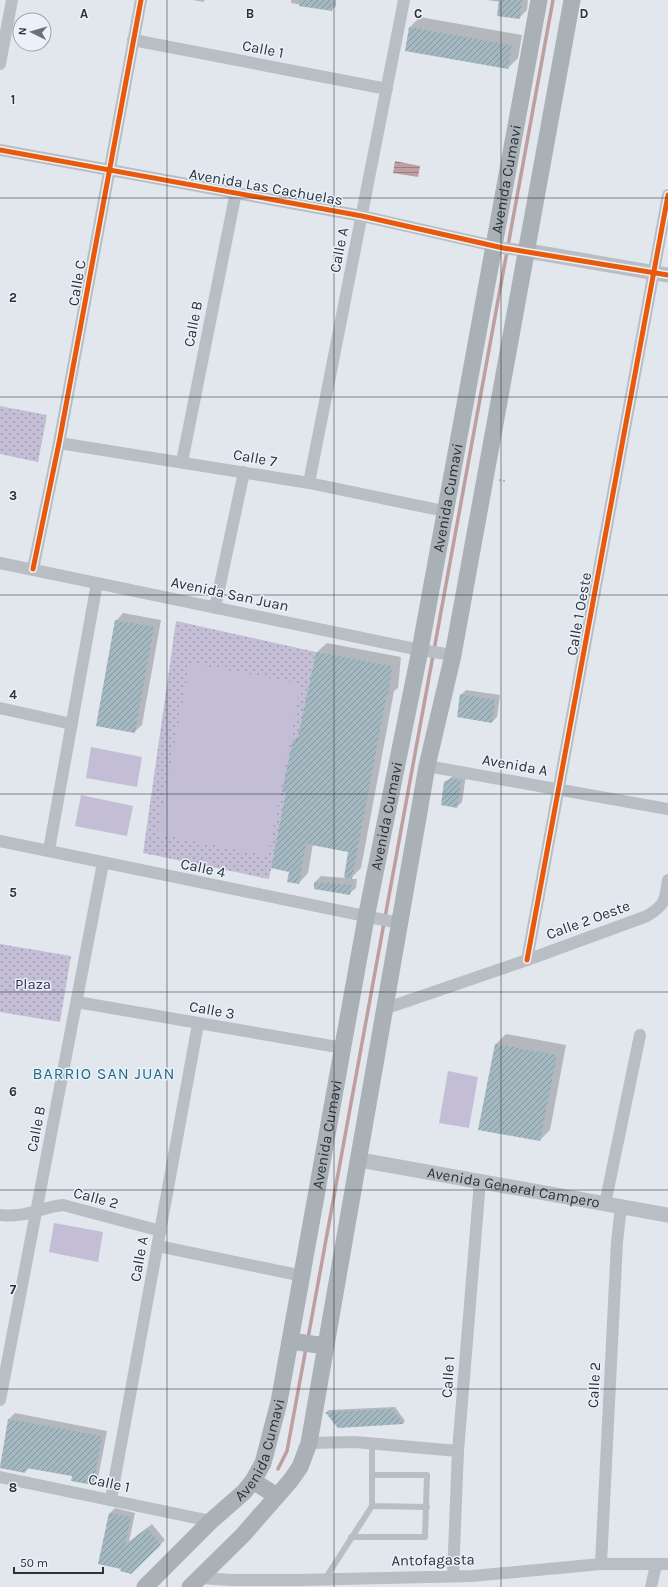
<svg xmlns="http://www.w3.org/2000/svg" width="668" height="1587" font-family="Karla,sans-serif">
  <defs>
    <pattern id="grass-dots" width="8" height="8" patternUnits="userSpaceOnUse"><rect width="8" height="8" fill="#c3bed5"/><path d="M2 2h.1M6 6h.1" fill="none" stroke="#9e9bae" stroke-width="1.8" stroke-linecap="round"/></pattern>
    <pattern id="water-rules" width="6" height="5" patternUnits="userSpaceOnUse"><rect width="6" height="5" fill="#be9e9e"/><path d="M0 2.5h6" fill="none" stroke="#9a8182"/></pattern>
    <pattern id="building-hatch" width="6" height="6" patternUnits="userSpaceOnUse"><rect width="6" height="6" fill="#a4b8c1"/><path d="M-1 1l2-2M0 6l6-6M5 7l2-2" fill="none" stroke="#86969e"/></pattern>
  </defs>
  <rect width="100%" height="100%" fill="#e2e7ed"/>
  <path fill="url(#grass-dots)" d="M0,406L47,415L38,462L0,454Z
    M176,621L316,652L269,879L143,853Z
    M0,944L71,956L60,1022L0,1012Z"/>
  <path fill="#c3bed5" d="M190,663L301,684L268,856L157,834Z
    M91,747L142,757L137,787L86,778Z
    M81,795L133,806L127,836L75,826Z
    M448,1071L478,1077L469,1128L439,1123Z
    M54,1223L103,1232L98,1262L49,1252Z"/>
  <path fill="url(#water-rules)" d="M395,161L420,166L418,177L393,173Z"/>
  <path fill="#0003" d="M193,0H205L203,2Z
    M291,0H336V6L332,10L291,3Z
    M487,0H528L527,10L520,17L500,2Z
    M420,17L522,35L518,58L508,68L410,27Z
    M123,613L161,620L142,725L134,732L116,621Z
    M327,643L401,657L398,688L394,691L361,868L350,879H357L356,888L350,893L315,882L321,876L345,878L349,851L313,844L308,873L299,883L290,871L288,792L294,741L300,735L317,652Z
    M466,690L500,695L497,717L492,722L461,695Z
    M456,773L466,775L462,802L457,807L445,783Z
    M506,1034L566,1045L550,1130L540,1140L496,1044Z
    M395,1407L405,1421L403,1423L339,1427L327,1412L329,1410Z
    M15,1413L107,1431L98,1478L92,1484L73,1475L30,1467L25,1472L0,1467L9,1419Z
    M115,1508L135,1513L129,1542L152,1524L165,1540L130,1573L122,1568L99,1563L110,1513Z"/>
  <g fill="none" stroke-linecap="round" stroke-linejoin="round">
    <path stroke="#be9e9e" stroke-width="3.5" d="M308,1338L553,0
      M278,1469L287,1451L306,1348"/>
  </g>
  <path fill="url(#building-hatch)" d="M300,0H333L332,11L299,6Z
    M499,0H522L520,19L497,16Z
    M409,27L512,45L508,69L405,51Z
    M115,620L154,627L135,733L96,726Z
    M316,652L392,666L388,698H386L352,879L344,877L348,852L306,844L299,884L287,882L289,872L271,868L286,792H282L293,740L297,741Z
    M460,694L495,700L492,723L457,717Z
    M451,778L461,780L457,808L441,805L444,782Z
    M314,882L352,885L350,895L314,889Z
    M495,1044L557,1055L540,1141L478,1130Z
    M392,1409L404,1424L338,1428L325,1412Z
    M8,1419L102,1436L93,1485L71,1481L72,1476L26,1468L25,1473L0,1468Z
    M109,1513L131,1517L125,1545L147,1528L161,1545L131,1574L120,1571L121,1569L98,1564Z"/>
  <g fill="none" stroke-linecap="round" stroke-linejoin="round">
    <path stroke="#b2b8be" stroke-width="2" stroke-dasharray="2 2" stroke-linecap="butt" d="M499,480L505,481"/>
    <path stroke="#b8bec4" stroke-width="6" d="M372,1506L427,1507
      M351,1537H425L427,1475H374
      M325,1579L372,1506V1444"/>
    <path stroke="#b8bec4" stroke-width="12" d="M133,40L387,89
      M0,64L12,0
      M0,150L362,216L503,248L528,251
      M59,443L309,483L444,511
      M182,462L236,192
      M309,483L404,0
      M0,563L420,650L453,655
      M33,569L59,443L141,0
      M215,608L244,472
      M0,708L72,724
      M427,766L668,809
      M0,841L399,923
      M49,850L97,583
      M527,960L668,195
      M77,1002L343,1048
      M384,1009L527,960L647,916C665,905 665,901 668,880
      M605,1204L640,1035
      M0,1215C26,1218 38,1208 63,1205L161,1231
      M158,1246L303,1276
      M0,1400L103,863
      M309,1443L355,1442L458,1451
      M0,1477L211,1521
      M111,1499L198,1024
      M601,1564L617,1242L621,1207
      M453,1575L458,1451L480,1181
      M199,1578L232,1580H298L472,1576L601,1564H668
      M651,1587L656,1565"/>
    <g stroke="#b8bec4" stroke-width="15">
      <path d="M528,251L668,275"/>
      <path id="s1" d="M360,1160L668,1215"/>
    </g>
    <g stroke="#a9b0b6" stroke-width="17">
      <path d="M290,1341L326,1346"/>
      <path d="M253,1481L277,1496"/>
      <path id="s2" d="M145,1587L211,1521L244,1492L253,1481L263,1463L279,1402L366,918L420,650L539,0"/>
      <path d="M190,1587L242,1536L291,1480L300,1467L309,1443L427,766L453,655L572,0"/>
    </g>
    <g stroke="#eaf1fa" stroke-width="8">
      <path id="cycleway" d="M0,150L362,216L503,248L668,275
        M33,569L59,443L141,0
        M527,960L668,195"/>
    </g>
    <use href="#cycleway" stroke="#e8590c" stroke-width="5"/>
  </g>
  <path fill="none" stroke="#293338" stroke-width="1" stroke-opacity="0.55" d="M167,0V1587M334,0V1587M501,0V1587M0,198H668M0,397H668M0,595H668M0,794H668M0,992H668M0,1190H668M0,1389H668"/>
  <g text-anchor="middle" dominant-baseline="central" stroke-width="3" stroke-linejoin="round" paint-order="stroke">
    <g font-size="15" fill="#293338" stroke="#eaf1fa">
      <text transform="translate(263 49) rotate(11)">Calle 1</text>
      <text stroke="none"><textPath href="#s2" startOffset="1479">Avenida Cumavi</textPath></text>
      <text transform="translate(266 187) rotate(10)">Avenida Las Cachuelas</text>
      <text transform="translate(339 250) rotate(-79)">Calle A</text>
      <text transform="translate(77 283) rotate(-80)">Calle C</text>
      <text transform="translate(193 324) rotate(-79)">Calle B</text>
      <text transform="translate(255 458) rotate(10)">Calle 7</text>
      <text stroke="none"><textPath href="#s2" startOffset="1155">Avenida Cumavi</textPath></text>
      <text transform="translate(230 594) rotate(12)">Avenida San Juan</text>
      <text transform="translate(579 614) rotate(-80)">Calle 1 Oeste</text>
      <text transform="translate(515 765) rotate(10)">Avenida A</text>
      <text stroke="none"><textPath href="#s2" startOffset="831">Avenida Cumavi</textPath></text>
      <text transform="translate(203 868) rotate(12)">Calle 4</text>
      <text transform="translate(588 920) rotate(-20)">Calle 2 Oeste</text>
      <text transform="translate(212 1010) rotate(10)">Calle 3</text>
      <text transform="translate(36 1129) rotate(-79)">Calle B</text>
      <text stroke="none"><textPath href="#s2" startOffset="507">Avenida Cumavi</textPath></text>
      <text stroke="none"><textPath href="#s1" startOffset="156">Avenida General Campero</textPath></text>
      <text transform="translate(96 1198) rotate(15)">Calle 2</text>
      <text transform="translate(139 1259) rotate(-80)">Calle A</text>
      <text transform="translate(448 1377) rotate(-86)">Calle 1</text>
      <text transform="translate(594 1385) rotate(-87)">Calle 2</text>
      <text stroke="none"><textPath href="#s2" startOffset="183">Avenida Cumavi</textPath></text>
      <text transform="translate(109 1483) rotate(12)">Calle 1</text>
      <text transform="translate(433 1560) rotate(-1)">Antofagasta</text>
    </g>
    <g font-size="15" fill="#3c2d56" stroke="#eaf1fa">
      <text x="33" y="984">Plaza</text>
    </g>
    <g font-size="16" letter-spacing="1" fill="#226d86" stroke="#eaf1fa">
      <text x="104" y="1073">BARRIO SAN JUAN</text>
    </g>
  </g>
  <g font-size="13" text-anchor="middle" font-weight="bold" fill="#293338" stroke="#eaf1fa" stroke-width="3" stroke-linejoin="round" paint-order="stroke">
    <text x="84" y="18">A</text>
    <text x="250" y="18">B</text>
    <text x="418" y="18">C</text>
    <text x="584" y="18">D</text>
    <text x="13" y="104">1</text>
    <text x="13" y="302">2</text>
    <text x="13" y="500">3</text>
    <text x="13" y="699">4</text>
    <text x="13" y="897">5</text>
    <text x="13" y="1096">6</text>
    <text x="13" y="1294">7</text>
    <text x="13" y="1492">8</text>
  </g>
  <g transform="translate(32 32) rotate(275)"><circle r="19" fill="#eaf1fa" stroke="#9da5ac"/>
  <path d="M0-3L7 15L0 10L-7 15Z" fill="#6a7277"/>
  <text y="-6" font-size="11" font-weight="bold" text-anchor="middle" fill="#293338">N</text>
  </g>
  <path d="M14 1567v6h89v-6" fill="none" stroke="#293338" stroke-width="2"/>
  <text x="20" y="1567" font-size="12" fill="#293338" stroke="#eaf1fa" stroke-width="3" paint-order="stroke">50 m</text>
</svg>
